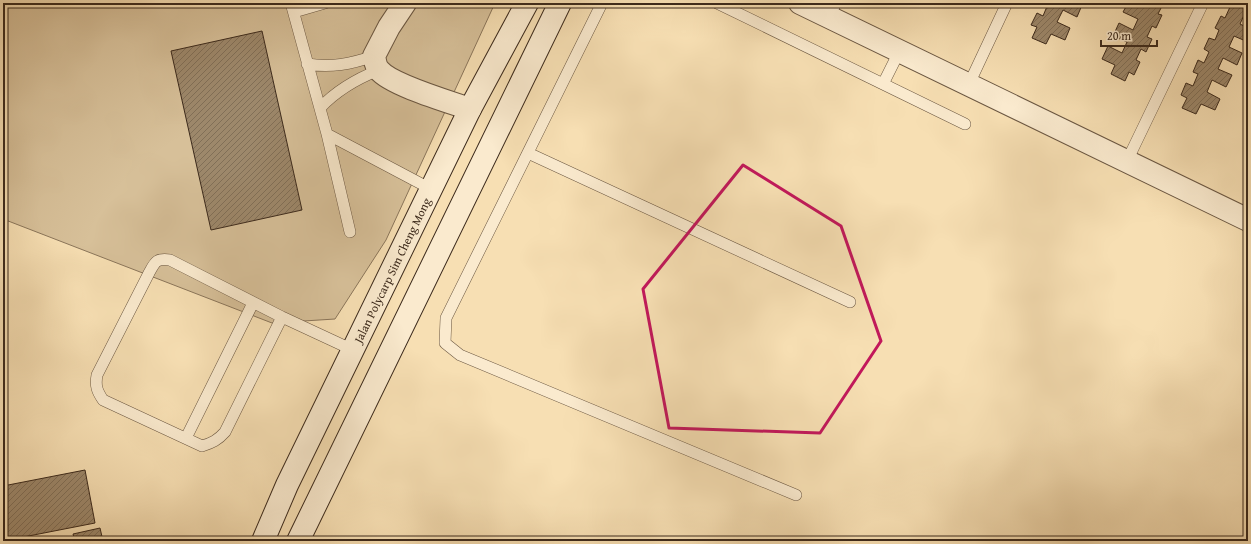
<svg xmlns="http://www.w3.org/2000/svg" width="1251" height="544" font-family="'Gentium Book Plus',serif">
  <defs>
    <pattern id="building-hatch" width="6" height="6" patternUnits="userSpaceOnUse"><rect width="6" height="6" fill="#9d886b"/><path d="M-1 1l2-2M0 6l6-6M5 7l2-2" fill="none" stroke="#816f57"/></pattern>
  </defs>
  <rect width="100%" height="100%" fill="#f7dfb3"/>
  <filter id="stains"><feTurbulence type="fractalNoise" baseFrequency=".005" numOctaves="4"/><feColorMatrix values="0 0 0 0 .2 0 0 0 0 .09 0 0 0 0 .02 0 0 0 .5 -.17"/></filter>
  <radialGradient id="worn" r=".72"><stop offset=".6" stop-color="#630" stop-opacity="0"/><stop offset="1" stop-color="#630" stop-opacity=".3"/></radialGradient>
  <path fill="#d7c099" stroke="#8a755a" d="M3,3H495L386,240L335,319L272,323L3,219Z"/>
  <path fill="url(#building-hatch)" stroke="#3c2a1c" d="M1046,3H1077L1082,5L1077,17L1063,10L1057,22L1070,28L1065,40L1051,34L1046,44L1032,38L1037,27L1031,25L1037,13L1043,16L1048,4Z
    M1128,3H1136L1144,7L1146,3H1169L1167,6L1163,4L1158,14L1162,15L1156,28L1152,26L1147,37L1152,39L1146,52L1141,49L1136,60L1140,62L1134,75L1129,72L1125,81L1111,74L1115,65L1102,59L1108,46L1122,53L1127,42L1113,36L1119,23L1133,30L1138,19L1123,12Z
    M1227,3H1248V15L1245,13L1240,24L1248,28V42L1234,36L1229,47L1242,53L1237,65L1223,58L1218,69L1232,75L1226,87L1212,80L1207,92L1220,99L1215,110L1201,104L1196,114L1182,108L1187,98L1181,95L1186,83L1193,86L1198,74L1193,72L1198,60L1204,63L1209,52L1204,49L1209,38L1215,40L1219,30L1215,28L1221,16L1225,18L1230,7L1226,5Z
    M262,31L302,210L211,230L171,51Z
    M85,470L95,523L3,541V486Z
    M100,528L103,541H75L73,534Z"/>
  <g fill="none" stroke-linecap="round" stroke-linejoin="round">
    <g stroke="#6b5742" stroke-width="12">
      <path id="lane" d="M291,3L327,134L350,232
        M602,3L446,318L445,343L460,355L796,495
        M717,3L965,124
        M294,12L325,3
        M829,16L836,3
        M307,64C331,68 351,64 374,56
        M883,84L900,50
        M969,84L1007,3
        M320,108C337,90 356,79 379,70
        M327,134L431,189
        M528,153L850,302
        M1127,161L1203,3
        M282,317L225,432C218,440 212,443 202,446L103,400C97,391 95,386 97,375L149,273C155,262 156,258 170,260L282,317L353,350
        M186,438L253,303"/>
    </g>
    <g stroke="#6b5742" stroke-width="24">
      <path id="street" d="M405,3L389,27L374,56C375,61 376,67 379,70C391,85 450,102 470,109
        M800,3L1248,220"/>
    </g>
    <g stroke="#3c2a1c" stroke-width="24">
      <g id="secondary">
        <path id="s1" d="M263,541L287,485L470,109L527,3"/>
        <path d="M298,541L560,3"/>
      </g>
    </g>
    <use href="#lane" stroke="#faeace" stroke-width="11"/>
    <use href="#street" stroke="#faeace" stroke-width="22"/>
    <use href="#secondary" stroke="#faeace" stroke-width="22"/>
  </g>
  <path fill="none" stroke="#c2185b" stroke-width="3" stroke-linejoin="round" d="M743,165L841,226L881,341L820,433L669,428L643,289Z"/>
  <g text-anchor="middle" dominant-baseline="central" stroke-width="3" stroke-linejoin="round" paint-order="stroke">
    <g font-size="12" fill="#3c2a1c" stroke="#faeace">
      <text stroke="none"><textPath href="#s1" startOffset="300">Jalan Polycarp Sim Cheng Mong</textPath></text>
    </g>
  </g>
  <rect width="1251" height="544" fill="none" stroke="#f7dfb3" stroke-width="16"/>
  <rect x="4" y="4" width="1243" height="536" fill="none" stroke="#3c2a1c" stroke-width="2"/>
  <rect x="8" y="8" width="1235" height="528" fill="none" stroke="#3c2a1c"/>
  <path d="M1101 40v6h56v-6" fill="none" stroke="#3c2a1c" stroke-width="2"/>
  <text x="1107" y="40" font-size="12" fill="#3c2a1c" stroke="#faeace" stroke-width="3" paint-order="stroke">20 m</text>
  <rect width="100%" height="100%" filter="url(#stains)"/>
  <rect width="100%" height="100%" fill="url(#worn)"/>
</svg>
